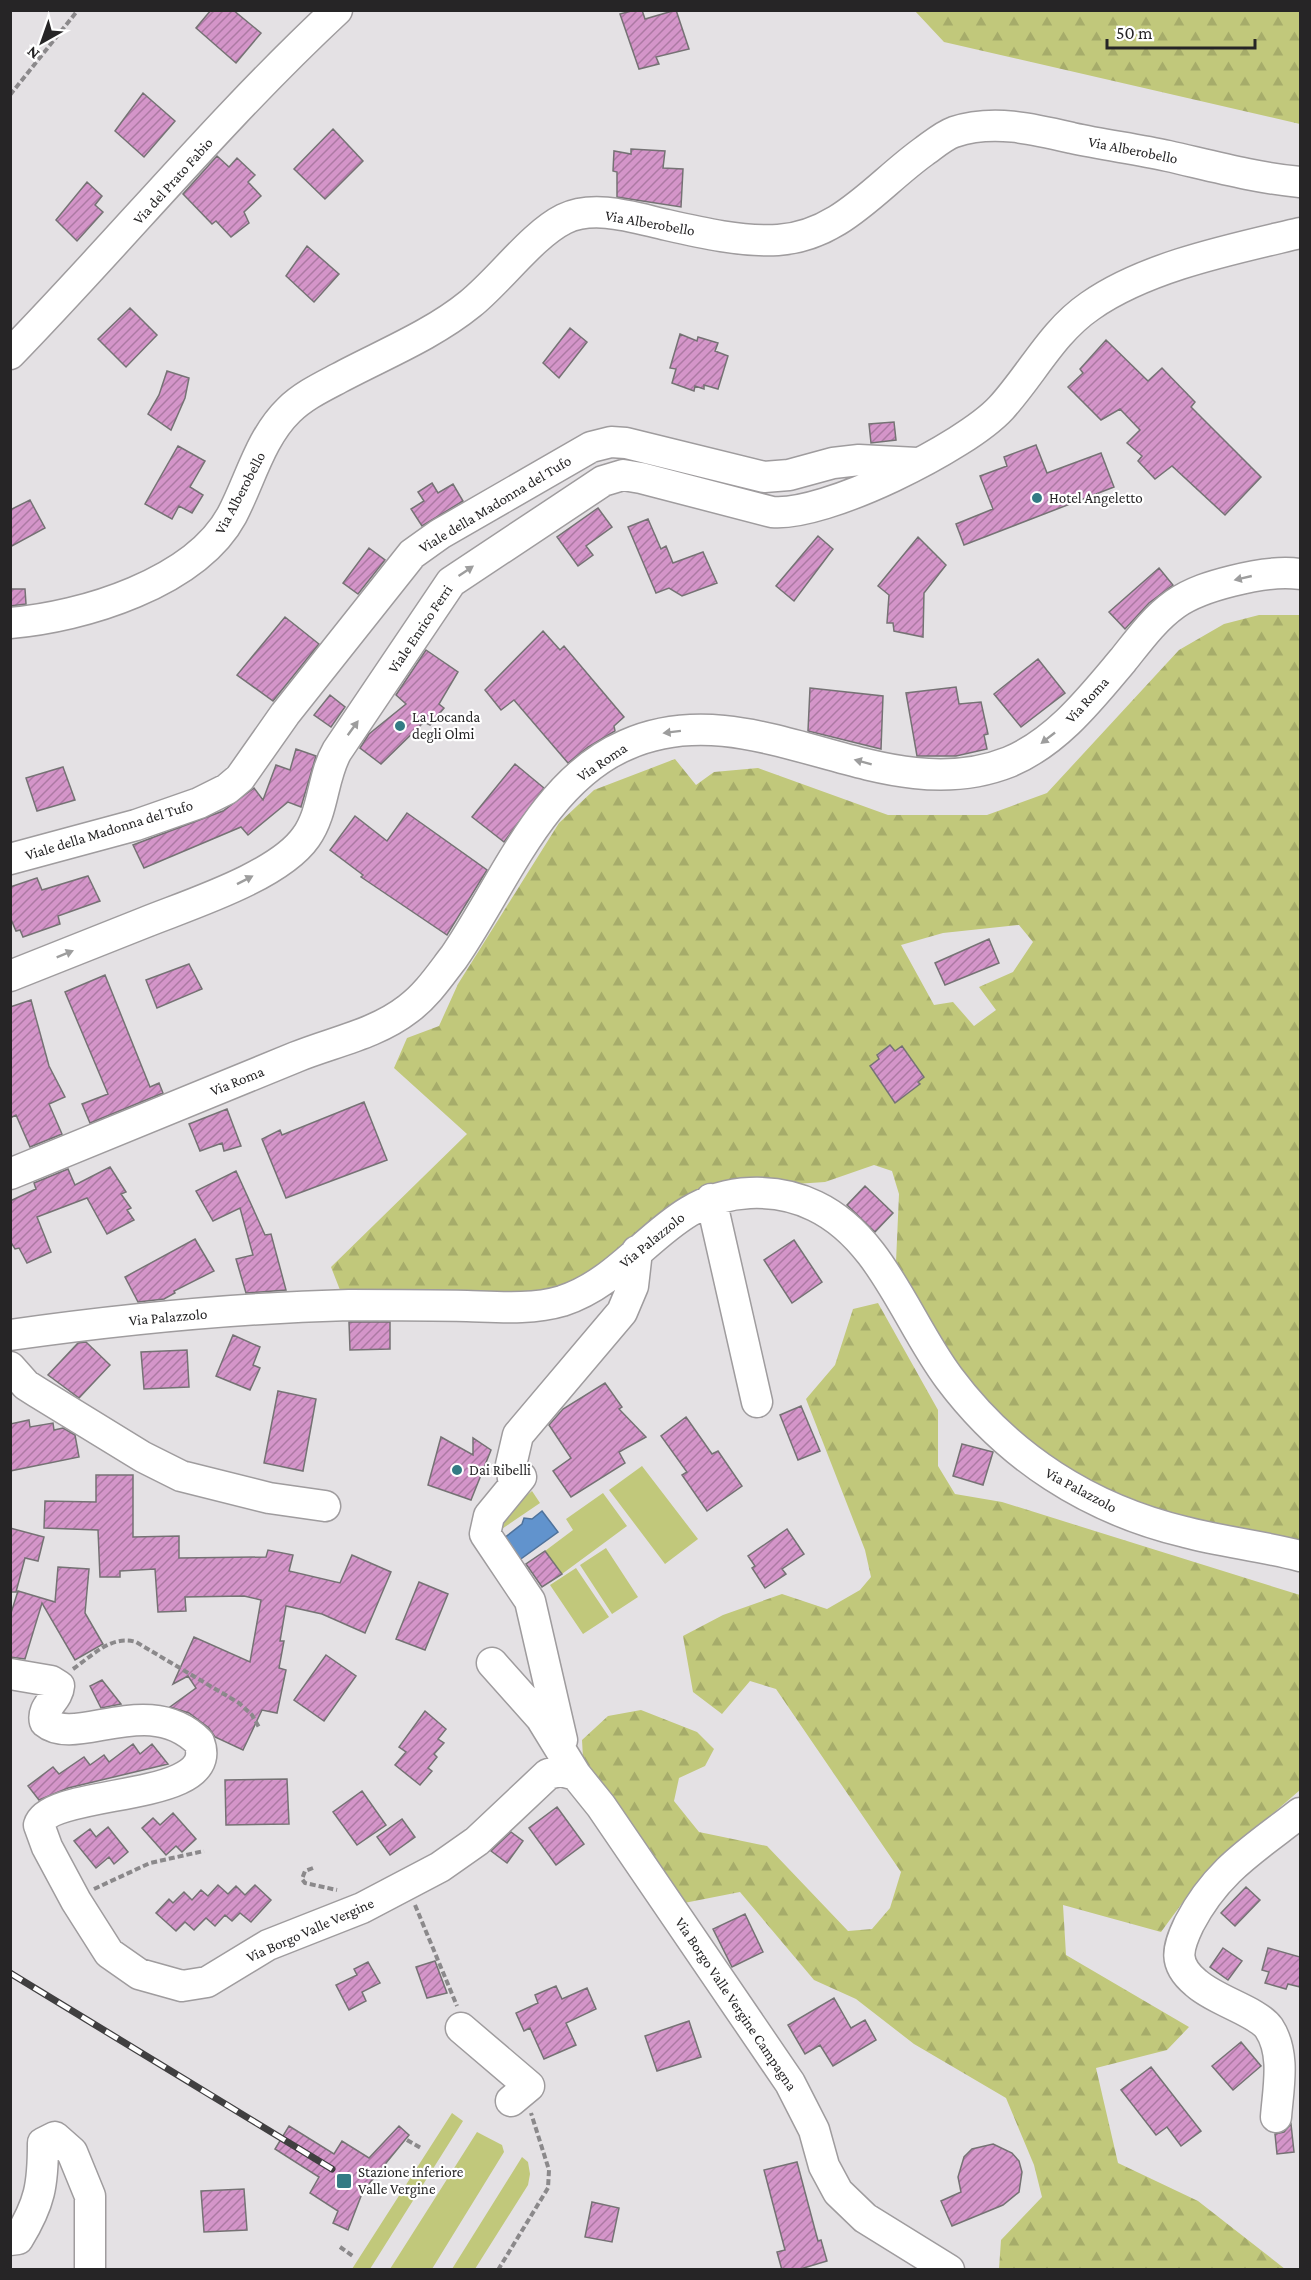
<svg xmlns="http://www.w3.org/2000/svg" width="1311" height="2280" font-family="'Crimson Pro',serif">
  <defs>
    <pattern id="forest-firs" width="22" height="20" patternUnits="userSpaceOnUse" patternTransform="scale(1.5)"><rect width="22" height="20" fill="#c1c87b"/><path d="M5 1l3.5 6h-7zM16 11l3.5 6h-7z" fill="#a6ac6a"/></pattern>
    <pattern id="building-hatch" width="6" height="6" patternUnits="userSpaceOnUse" patternTransform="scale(1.5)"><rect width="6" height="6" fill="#d495c9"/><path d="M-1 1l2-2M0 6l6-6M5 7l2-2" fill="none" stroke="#ac79a3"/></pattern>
  </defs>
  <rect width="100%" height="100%" fill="#e4e1e4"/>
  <path fill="#c1c87b" d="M642,1466L698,1539L665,1564L609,1490Z
    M532,1491L540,1503L493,1535L488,1528Z
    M603,1493L627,1526L562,1574L545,1551L573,1530L566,1519Z
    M606,1548L638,1597L612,1614L580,1565Z
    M576,1568L609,1617L583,1634L550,1585Z
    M452,2113L463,2121L370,2269H352Z
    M477,2132L502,2145L504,2152L432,2269H390Z
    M522,2157L528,2162L530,2174L528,2185L475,2269H452Z"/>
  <path fill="url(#forest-firs)" fill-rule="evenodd" d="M915,11H1300V124L944,42Z
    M1259,615H1300V1547L1133,1509L1071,1481L958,1378L923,1318L896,1262L899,1194L892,1171L874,1165L825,1182L734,1188L570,1289L523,1299L340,1290L331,1267L467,1134L394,1068L407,1038L439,1026L458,984L559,823L594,790L675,759L696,785L714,772L758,768L888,815H987L1047,793L1179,650L1224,624ZM1019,925L1033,942L1013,972L979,987L996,1010L974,1026L953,1002L934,1005L901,945L943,933ZM889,1045L895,1051L902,1046L924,1077L918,1082L920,1084L895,1103L870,1066L879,1059L877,1054Z
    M878,1303L938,1410V1466L955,1494L1002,1502L1300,1595V1790L1205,1872L1161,1932L1063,1905L1066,1955L1189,2027L1167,2050L1096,2068L1118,2163L1198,2201L1285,2269H999L1001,2240L1042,2197L1034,2165L1006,2098L914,2044L856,1999L814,1980L740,1892L679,1904L584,1776L582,1740L608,1716L641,1710L697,1732L714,1749L705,1766L679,1778L674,1801L699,1832L767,1846L848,1931L872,1929L890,1908L901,1872L776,1689L750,1681L722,1714L693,1692L683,1636L723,1615L782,1594L827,1609L860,1590L871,1577L865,1550L806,1399L835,1365L853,1309Z"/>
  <path fill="#6193cd" stroke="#4f729b" stroke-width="1.5" d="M542,1511L558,1532L518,1561L503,1539L522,1524L524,1518L532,1519Z"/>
  <path fill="url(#building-hatch)" stroke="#757274" stroke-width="1.5" d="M211,10H233L261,33L236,63L196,28Z
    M635,10H642L645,19L676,10L689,49L656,57L659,64L639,69L620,14Z
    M143,93L175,121L144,157L115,131Z
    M333,129L363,161L325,199L294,169Z
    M631,149L665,151L663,168L683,169L681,207L617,197V172L613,171L614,151L631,154Z
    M217,156L229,167L237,158L255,175L248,182L261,196L244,212L249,223L231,237L216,221L212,224L183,194Z
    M87,182L102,196L95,205L103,212L77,241L56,220Z
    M307,246L339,274L314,302L286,276Z
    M130,308L157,335L126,367L98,339Z
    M570,328L587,342L559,378L543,363Z
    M680,334L697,341L698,337L718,343L715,351L728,356L718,389L704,385V389L695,386L694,391L672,383L676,369L670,368Z
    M1106,340L1148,381L1162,368L1195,402L1191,407L1261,477L1225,515L1172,466L1155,479L1138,461L1142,456L1127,443L1140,430L1120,409L1101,420L1068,387L1083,373L1080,369Z
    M167,371L189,378L185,398L171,430L148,414L159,395Z
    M894,422L896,440L871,443L869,424Z
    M1036,445L1047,473L1101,453L1114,487L964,545L956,524L993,509L980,476L1007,466L1004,457Z
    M178,446L205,461L190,487L203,495L192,513L179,506L172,519L145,504Z
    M432,483L438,493L453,484L463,501L422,526L411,509L424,501L418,492Z
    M30,500L45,528L10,547V510Z
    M598,508L612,527L586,546L593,555L578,566L557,537Z
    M648,519L661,549L666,546L673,563L703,552L717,583L682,596L669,588L656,593L628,527Z
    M818,536L833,549L794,601L776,586Z
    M918,537L946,565L924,593L923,637L894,631L893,623H887L889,595L878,586Z
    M369,548L385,560L358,594L343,583Z
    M1159,568L1173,585L1149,603L1125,629L1109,612Z
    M10,589H25L26,604L10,606Z
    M285,617L319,644L273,701L237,675Z
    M543,631L560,650L564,646L624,717L614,726L615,731L588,747L568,763L514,700L501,710L485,690Z
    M426,650L458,672L439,704L444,708L430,725L424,722L381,764L360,748L369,734L406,704L396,695Z
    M1038,659L1065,693L1021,727L994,694Z
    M956,687L959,704L981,702L988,734L984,735L987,749L956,756H917L906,693Z
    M810,688L883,696L881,749L808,731Z
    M330,695L345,707L331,727L314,715Z
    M296,749L316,756L301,807L288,802L248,835L241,827L144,868L133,845L223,811L254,788L263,800L276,765L290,770Z
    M515,764L544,788L504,842L472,817Z
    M63,767L75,800L37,811L26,778Z
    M407,813L487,870L447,935L361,877L363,875L330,850L355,816L387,841Z
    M88,876L100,901L58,916L60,924L23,937L20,930L16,931L10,917V887L37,878L42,890Z
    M989,939L999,963L945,985L935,963Z
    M189,964L202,989L157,1008L146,980Z
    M105,975L150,1087L159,1083L163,1093L90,1123L82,1104L108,1094L65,992Z
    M31,1000L49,1066L65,1097L49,1104L62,1134L30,1147L16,1115L10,1118V1007Z
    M890,1045L895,1051L902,1046L924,1077L918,1082L920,1084L895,1103L870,1066L879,1059L877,1055Z
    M364,1102L387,1160L286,1198L262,1139L280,1130L282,1135Z
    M227,1109L241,1146L224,1151L222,1143L200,1151L189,1124Z
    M110,1167L126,1192L121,1194L131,1208L127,1210L134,1220L107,1234L87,1198L37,1217L51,1252L27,1263L19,1248L15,1249L10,1241V1201L36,1189L34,1183L68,1169L75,1185Z
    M236,1171L265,1235L271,1234L286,1290L246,1293L236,1259L253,1255L240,1208L213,1221L196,1191Z
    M865,1186L893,1213L875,1232L847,1205Z
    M195,1239L214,1271L174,1291L175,1293L164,1299L138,1302L125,1277Z
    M794,1240L822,1282L792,1303L764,1260Z
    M349,1322H390V1349L350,1350Z
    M233,1335L260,1347L253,1365L260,1368L250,1390L216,1376Z
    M86,1342L110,1365L79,1398L48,1375L78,1343Z
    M187,1350L189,1387L144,1389L141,1352Z
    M605,1383L622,1407L619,1409L646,1437L619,1452L625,1463L571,1497L553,1471L571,1458L549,1425L563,1409Z
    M278,1391L316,1399L303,1471L264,1463Z
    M801,1406L820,1451L798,1460L780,1415Z
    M686,1417L712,1454L718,1451L742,1486L707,1511L682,1475L687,1472L661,1436Z
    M29,1420L30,1427L53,1423L54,1430L63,1428L75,1435L79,1457L10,1471V1424Z
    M441,1437L473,1455V1438L491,1450L471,1500L428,1485Z
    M962,1444L993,1452L983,1485L953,1476Z
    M96,1475H133V1537L179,1536V1558L266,1557L268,1550L293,1555L289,1571L340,1583L352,1555L391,1572L365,1633L322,1614L286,1606L280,1641H284L279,1668L286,1670L277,1713L262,1710L243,1750L215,1737L209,1728L189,1713L170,1707L196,1688L188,1676L173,1684L194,1637L250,1662L261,1600L244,1596L185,1597L186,1611L158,1612L155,1569L120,1571V1577H100L98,1530L44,1528L45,1501L96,1502Z
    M10,1528L44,1537L38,1561L25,1558L16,1592H10Z
    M787,1529L804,1554L782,1569L786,1574L765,1588L752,1568L755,1566L748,1556Z
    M545,1551L562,1574L542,1587L526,1564Z
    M58,1567L89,1569L85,1613L103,1644L75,1660L42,1603L25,1659L10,1657V1616L18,1591L55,1602Z
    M419,1582L448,1594L425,1650L396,1639Z
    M326,1655L356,1676L324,1721L294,1700Z
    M102,1680L121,1704L101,1708L90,1686Z
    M425,1711L446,1729L438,1739L444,1743L434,1754L437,1757L428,1768L432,1771L420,1785L395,1765L406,1752L399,1747Z
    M133,1744L140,1754L152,1744L168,1764L68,1788L39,1800L28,1786L53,1767L59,1774L84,1757L90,1765L104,1755L109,1762Z
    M287,1779L289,1824L226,1825L225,1780Z
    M362,1791L386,1825L357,1845L333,1812Z
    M557,1807L584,1844L556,1865L529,1828Z
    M173,1813L196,1839L182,1852L176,1846L166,1855L142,1828L153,1818L160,1825Z
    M402,1819L415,1837L390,1855L377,1837Z
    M108,1827L128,1852L114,1864L109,1857L96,1868L74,1841L90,1829L96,1837Z
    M511,1832L523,1841L507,1863L491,1851Z
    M218,1885L228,1894L236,1886L245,1895L255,1885L271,1900L251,1922L240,1913L232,1921L225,1915L215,1926L206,1918L194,1930L185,1922L176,1931L156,1913L169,1899L173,1903L184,1892L192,1900L201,1890L208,1896Z
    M1246,1887L1260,1900L1235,1926L1221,1913Z
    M745,1914L763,1952L732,1967L713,1929Z
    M1223,1948L1242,1961L1228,1980L1210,1967Z
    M1268,1948L1300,1957V1987L1288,1984L1286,1989L1265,1983L1269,1972L1262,1970Z
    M435,1961L447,1993L427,1998L416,1967Z
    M368,1962L380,1983L362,1992L366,2001L349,2010L336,1985L357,1975L354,1969Z
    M556,1986L562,1999L587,1988L596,2009L566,2023L576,2045L544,2059L530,2028L524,2031L516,2013L538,2003L535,1995Z
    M834,1998L851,2028L865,2020L876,2040L833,2066L820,2045L805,2054L788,2025Z
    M689,2021L701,2057L657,2071L645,2036Z
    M1241,2042L1261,2066L1233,2090L1212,2066Z
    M1151,2067L1201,2131L1181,2146L1167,2127L1156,2135L1121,2090Z
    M1291,2124L1294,2152L1277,2154L1275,2134L1284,2132Z
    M289,2126L334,2154L342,2141L369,2158L399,2126L409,2135L363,2191L348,2230L333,2223L338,2211L310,2193L319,2177L275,2149Z
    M993,2144L1012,2153L1019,2161L1022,2172L1019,2192L1003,2205L952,2226L941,2201L961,2192L958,2177L964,2157L972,2149Z
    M797,2162L818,2241L821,2240L827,2261L797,2270H782L777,2252L785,2250L764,2170Z
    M244,2189L247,2230L204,2232L201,2191Z
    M592,2202L619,2208L612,2242L585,2237Z"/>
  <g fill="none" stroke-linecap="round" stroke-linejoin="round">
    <g stroke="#9f9c9e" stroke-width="33">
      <path id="minor" d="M10,354C120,241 221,118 337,10
        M10,623C83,617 195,583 232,515C250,481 260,438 289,410C303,396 322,387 339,378C382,355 432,335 470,304C500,280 532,235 564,219C595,204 635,218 667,225C702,233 742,242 778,240C840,236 876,186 923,152C933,145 943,136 954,132C993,119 1034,129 1072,138C1104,145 1136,149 1168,156C1212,166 1256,178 1300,182
        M10,859L136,825L199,803L227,789L240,778L285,714L412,554L440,534L591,447L611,442L626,443L764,477L789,475L833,463L859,460L917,463
        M10,976C56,958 101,940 146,922C191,904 279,876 306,837C324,812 322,777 337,751L451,582L603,481L623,475L641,478L772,512C825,517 965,447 1001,408C1032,374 1052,332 1090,306C1147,266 1233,249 1300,233
        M10,1174C106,1135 201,1096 296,1057C333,1042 376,1034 408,1009C427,995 440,975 454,957C503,886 542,781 626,745C754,688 881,813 1009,762C1057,742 1091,698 1123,660C1139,640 1154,619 1175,604C1192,592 1212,586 1232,581C1255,575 1277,571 1300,574
        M711,1199L757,1402
        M10,1335C123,1319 235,1308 349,1305C388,1305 427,1305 467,1306C498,1307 532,1310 562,1301C636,1277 666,1196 750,1193C773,1192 795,1196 815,1206C882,1238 906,1321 949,1378C1008,1457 1089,1509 1185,1532C1223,1542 1262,1546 1300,1556
        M10,1367L26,1385L37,1392L143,1457L181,1476L269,1498L325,1506
        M521,1477L489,1516L485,1534L530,1601L562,1740
        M514,1485L511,1465L518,1435L622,1312L633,1286L637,1251
        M492,1663L541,1718L576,1775L601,1806L790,2083L814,2130L824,2166L838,2192L865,2218L949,2270
        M10,1674L51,1681L59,1686C58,1700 41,1707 45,1722C76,1748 148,1691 199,1742C223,1804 50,1787 39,1825L47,1847L76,1901L109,1953L139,1974L182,1986L207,1982L268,1945L362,1908L440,1867L477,1841L548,1774L561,1771L576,1775
        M461,2028L529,2086L511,2101
        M1276,2117C1278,2089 1286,2054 1269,2028C1257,2011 1216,2001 1196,1983C1173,1964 1177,1949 1189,1924C1217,1870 1254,1849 1300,1813
        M10,2240L18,2239C40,2203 43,2185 43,2143L55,2137L72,2152L90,2196V2270"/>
    </g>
    <path stroke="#8b898b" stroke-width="4" stroke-dasharray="6 3" stroke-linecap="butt" d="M10,95L78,10
      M73,1669C93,1655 111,1635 136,1642L239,1703L252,1715L260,1729
      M313,1868L305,1871L302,1879L305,1883L337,1890
      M94,1889L150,1863L204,1851
      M415,1905L457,2006
      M407,2140L421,2148
      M340,2247L354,2257
      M498,2270L548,2188L549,2170L531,2113"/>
    <use href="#minor" stroke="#fff" stroke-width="30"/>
    <g stroke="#403f40" stroke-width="7">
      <path id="rail" d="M10,1973L332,2169"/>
    </g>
    <use href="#rail" stroke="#fff" stroke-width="4.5" stroke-dasharray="14" stroke-linecap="butt"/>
  </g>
  <defs><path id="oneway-solid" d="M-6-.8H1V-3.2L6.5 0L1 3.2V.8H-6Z" transform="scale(1.5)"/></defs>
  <g fill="#9d9d9d">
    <use href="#oneway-solid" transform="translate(466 571) rotate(-34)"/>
    <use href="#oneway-solid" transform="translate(1243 578) rotate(167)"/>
    <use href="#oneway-solid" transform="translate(353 728) rotate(-54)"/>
    <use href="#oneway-solid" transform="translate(672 732) rotate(173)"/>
    <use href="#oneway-solid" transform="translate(1048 738) rotate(142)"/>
    <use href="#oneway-solid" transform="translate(863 762) rotate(-165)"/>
    <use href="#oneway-solid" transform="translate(245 880) rotate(-27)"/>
    <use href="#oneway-solid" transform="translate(65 954) rotate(-22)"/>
  </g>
  <g fill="#337b84" stroke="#fff" stroke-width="2">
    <circle cx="1037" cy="498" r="6"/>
    <circle cx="400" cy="726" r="6"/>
    <circle cx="457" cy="1470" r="6"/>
    <rect x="336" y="2173" width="16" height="16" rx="3"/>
  </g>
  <g text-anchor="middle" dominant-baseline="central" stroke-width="4.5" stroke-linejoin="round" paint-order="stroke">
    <g font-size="15" fill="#262526" stroke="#fff">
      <text transform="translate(1133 150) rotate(11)">Via Alberobello</text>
      <text transform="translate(173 181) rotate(-48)">Via del Prato Fabio</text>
      <text transform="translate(650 223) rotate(10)">Via Alberobello</text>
      <text transform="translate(240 493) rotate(-62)">Via Alberobello</text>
      <text transform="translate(495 504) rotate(-31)">Viale della Madonna del Tufo</text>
      <text transform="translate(420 629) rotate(-56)">Viale Enrico Ferri</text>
      <text transform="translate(1087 700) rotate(-48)">Via Roma</text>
      <text transform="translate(602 762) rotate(-34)">Via Roma</text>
      <text transform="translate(109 830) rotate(-17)">Viale della Madonna del Tufo</text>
      <text transform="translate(237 1081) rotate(-22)">Via Roma</text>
      <text transform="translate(652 1240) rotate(-39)">Via Palazzolo</text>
      <text transform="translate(168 1317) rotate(-5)">Via Palazzolo</text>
      <text transform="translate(1081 1490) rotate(28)">Via Palazzolo</text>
      <text transform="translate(310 1930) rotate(-24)">Via Borgo Valle Vergine</text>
      <text transform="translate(736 2004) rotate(56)">Via Borgo Valle Vergine Campagna</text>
    </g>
    <g font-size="15" fill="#262526" stroke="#fff" text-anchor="start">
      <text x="1049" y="498">Hotel Angeletto</text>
      <text x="412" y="717">La Locanda<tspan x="412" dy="17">degli Olmi</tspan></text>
      <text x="469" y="1470">Dai Ribelli</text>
      <text x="358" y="2172">Stazione inferiore<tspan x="358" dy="17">Valle Vergine</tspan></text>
    </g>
  </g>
  <rect width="1311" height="2280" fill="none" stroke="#262526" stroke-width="24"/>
  <g transform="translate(42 42) rotate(220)" stroke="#ffffff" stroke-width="4.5" paint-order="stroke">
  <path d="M0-4.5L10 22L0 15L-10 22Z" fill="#262526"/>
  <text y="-9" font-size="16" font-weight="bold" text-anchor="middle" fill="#262526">N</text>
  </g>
  <path d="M1107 39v9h148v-9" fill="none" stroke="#262526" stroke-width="3"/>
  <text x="1116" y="39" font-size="18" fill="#262526" stroke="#ffffff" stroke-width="4.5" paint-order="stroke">50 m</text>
</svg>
